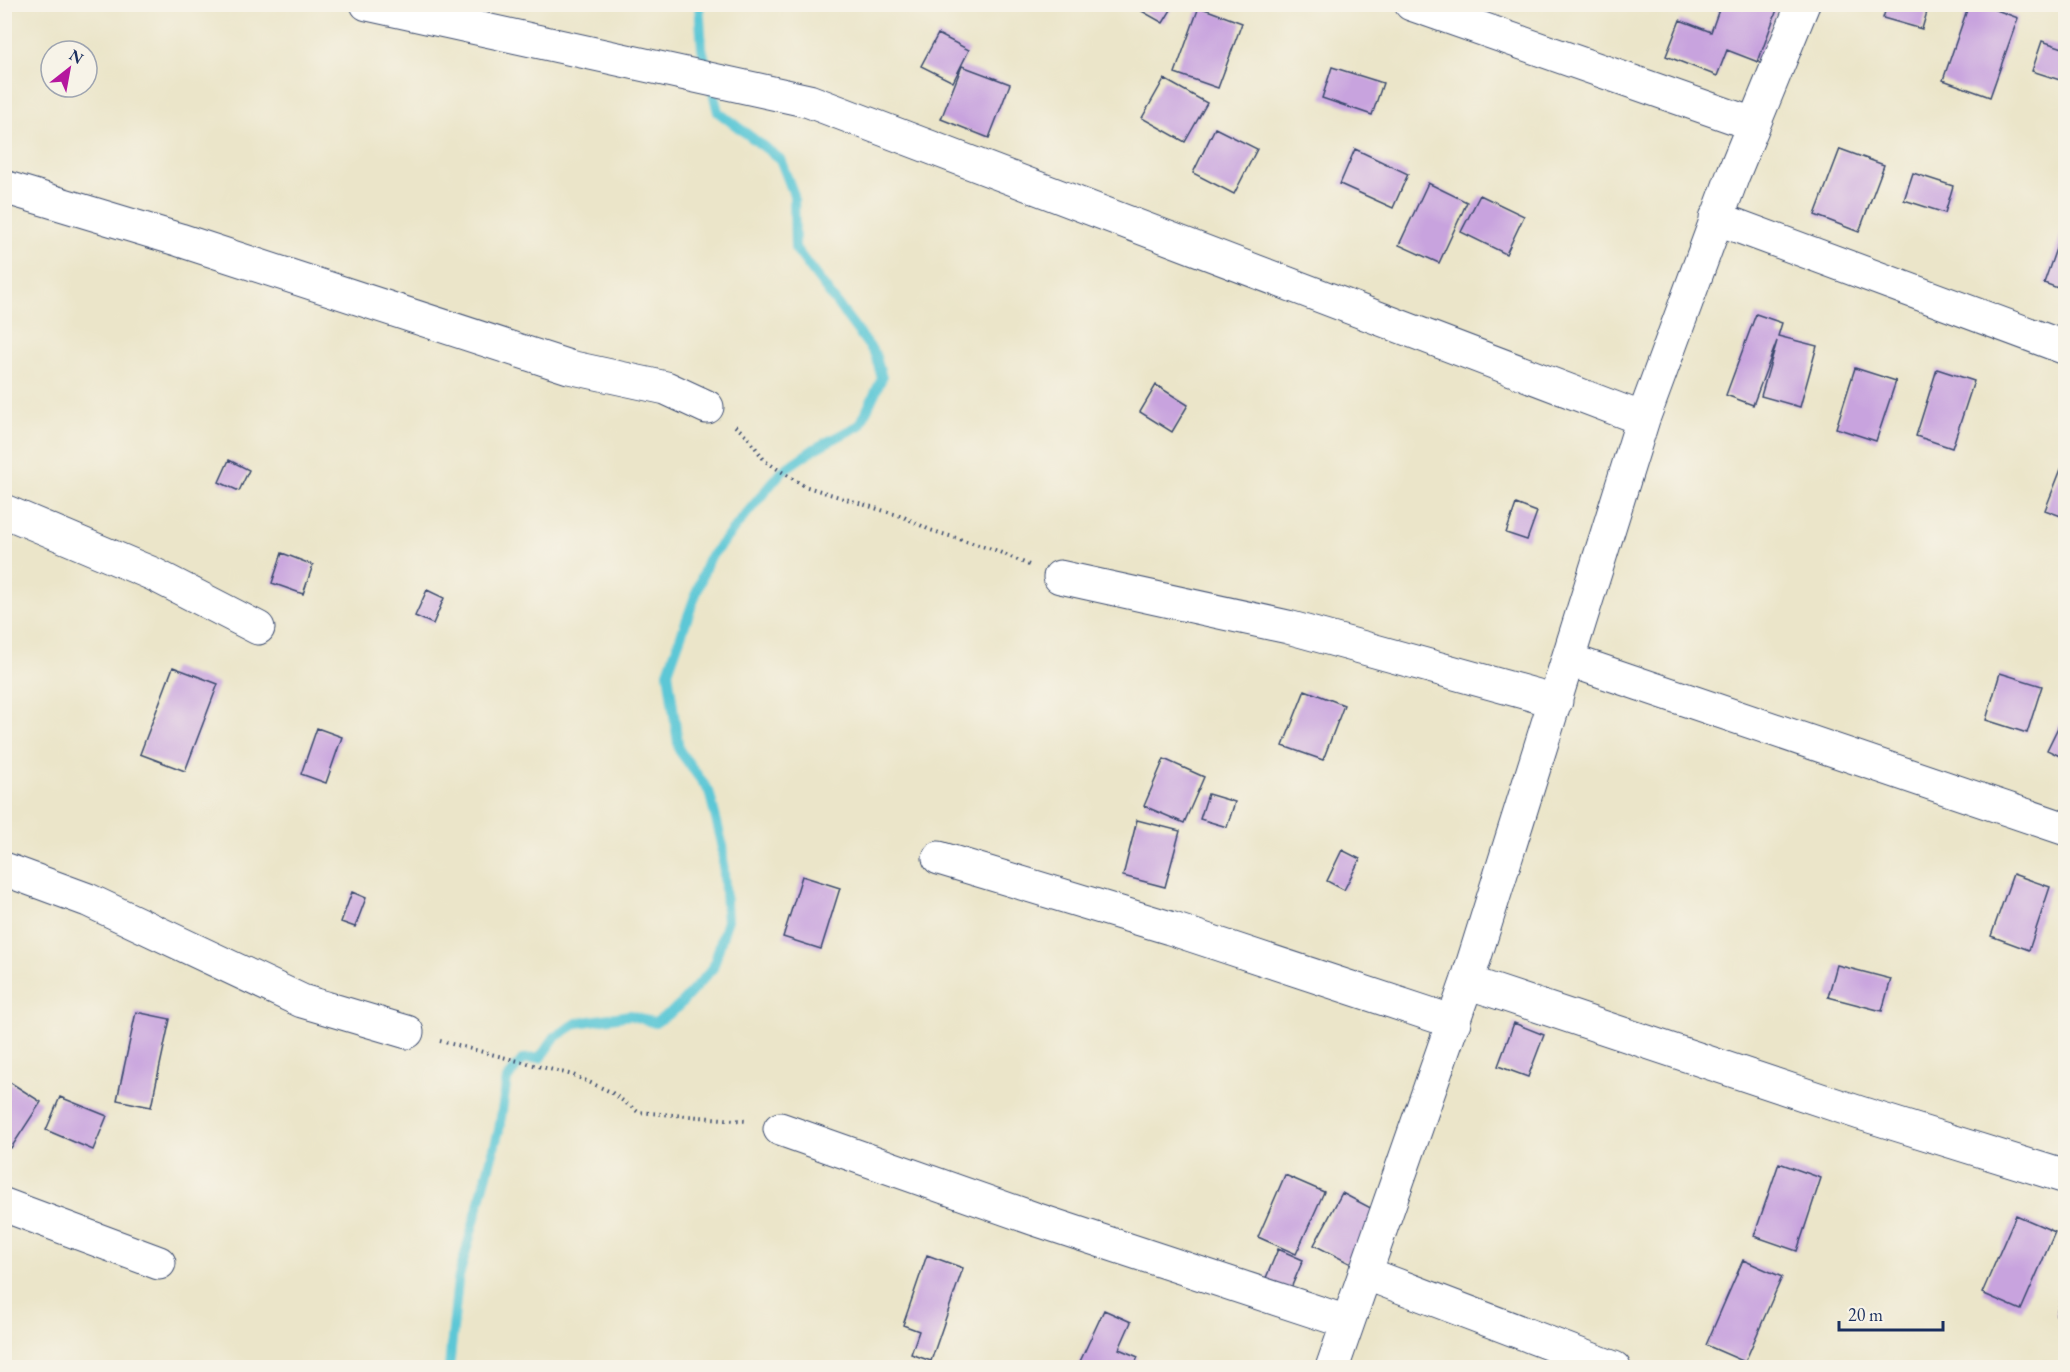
<svg xmlns="http://www.w3.org/2000/svg" width="2070" height="1372" font-family="'EB Garamond',serif">
  <rect width="100%" height="100%" fill="#f7f3e8"/>
  <filter id="ink" filterUnits="userSpaceOnUse"><feTurbulence type="fractalNoise" baseFrequency=".0167" numOctaves="2"/><feDisplacementMap in="SourceGraphic" scale="12" xChannelSelector="R" yChannelSelector="G"/><feConvolveMatrix kernelMatrix="1 2 1 2 8 2 1 2 1" color-interpolation-filters="sRGB"/></filter>
  <filter id="wash" filterUnits="userSpaceOnUse"><feTurbulence type="fractalNoise" baseFrequency=".008" numOctaves="4" result="noise"/><feDisplacementMap in="SourceGraphic" scale="24" xChannelSelector="R" yChannelSelector="G"/><feGaussianBlur stdDeviation="1.35" result="paint"/><feColorMatrix in="noise" values="0 0 0 0 0 0 0 0 0 0 0 0 0 0 0 0 0 1.4 0 .05"/><feComposite in="paint" operator="in"/></filter>
  <g filter="url(#wash)">
    <rect width="100%" height="100%" fill="#ebe5c9"/>
    <g fill="none" stroke-linecap="round" stroke-linejoin="round">
      <path stroke="#5cc7d6" stroke-width="10" d="M449,1368L458,1280L499,1130L507,1079L523,1059L540,1058L555,1037L577,1023L630,1015L655,1023L677,1008L713,968L727,921L722,843L709,791L679,750L668,672L708,560L782,471L814,449L860,425L882,378L875,354L795,248L794,195L780,159L718,112L702,48L699,4"/>
    </g>
    <g id="blocks">
      <path fill="#c8a3de" d="M1721,4H1779L1758,62L1727,50L1717,76L1666,56L1680,20L1711,32Z
        M1969,4H1980L2018,18L1990,97L1943,80Z
        M1131,5H1174L1163,23Z
        M1887,5H1929L1922,29L1883,18Z
        M1199,7L1242,23L1218,88L1175,73Z
        M938,34L969,50L953,82L921,66Z
        M2042,41L2066,49V82L2032,71Z
        M962,66L1010,84L989,138L941,119Z
        M1332,67L1383,83L1372,115L1322,98Z
        M1164,79L1207,103L1185,142L1142,118Z
        M1215,128L1257,149L1234,194L1193,173Z
        M1355,149L1408,174L1393,208L1340,184Z
        M1840,149L1884,165L1859,232L1815,215Z
        M1913,173L1953,186L1945,213L1904,200Z
        M1428,183L1467,202L1439,263L1399,245Z
        M1480,195L1524,216L1506,254L1461,232Z
        M2065,223H2066V291L2044,283Z
        M1756,314L1782,323L1778,336L1817,346L1800,407L1761,396L1777,341L1753,405L1726,395Z
        M1855,368L1896,381L1876,441L1836,428Z
        M1937,369L1974,381L1952,448L1916,436Z
        M1156,385L1188,405L1172,432L1140,412Z
        M2065,459H2066V518L2045,510Z
        M229,460L249,470L239,491L219,482Z
        M1516,504L1537,512L1527,540L1506,533Z
        M282,553L313,565L303,594L272,583Z
        M427,590L444,598L433,624L415,616Z
        M173,667L218,684L185,771L140,754Z
        M2000,673L2042,686L2027,733L1986,720Z
        M1305,690L1344,705L1323,760L1283,746Z
        M2066,711V759L2047,750Z
        M317,728L342,737L326,783L301,774Z
        M1164,759L1204,777L1184,823L1144,806Z
        M1208,794L1235,802L1227,827L1200,819Z
        M1137,820L1180,831L1165,887L1123,876Z
        M1342,850L1360,859L1344,890L1327,881Z
        M2013,874L2050,887L2029,950L1991,936Z
        M802,876L840,888L821,949L783,937Z
        M352,892L366,898L355,927L341,922Z
        M1837,965L1891,979L1882,1011L1828,997Z
        M136,1012L170,1019L151,1107L117,1100Z
        M1514,1023L1544,1035L1528,1077L1498,1066Z
        M8,1081L41,1102L11,1148L4,1143V1087Z
        M60,1097L107,1116L93,1150L46,1130Z
        M1779,1163L1821,1178L1797,1251L1754,1236Z
        M1285,1175L1324,1192L1296,1254L1258,1237Z
        M1342,1193L1384,1215L1357,1267L1314,1245Z
        M2016,1215L2055,1232L2021,1310L1982,1293Z
        M1278,1249L1303,1260L1288,1295L1263,1285Z
        M927,1255L963,1268L931,1361L911,1354L919,1331L903,1325Z
        M1743,1260L1782,1277L1745,1362L1706,1345Z
        M2065,1282L2066,1283V1318L2056,1315Z
        M1104,1310L1131,1322L1119,1349L1138,1357L1133,1368H1077Z"/>
    </g>
  </g>
  <g filter="url(#ink)">
    <use href="#blocks" fill-opacity="0" stroke="#3a4a6e" stroke-width="1.5"/>
    <g fill="none" stroke-linecap="round" stroke-linejoin="round">
      <g stroke="#3a4a6e" stroke-width="35">
        <path id="minor" d="M367,4L809,101L1643,419
          M1411,4L1753,124
          M4,187L180,240L569,367L666,388L707,407
          M1716,218L2066,348
          M4,511L153,574L258,628
          M1060,577L1288,627L1556,701
          M1569,660L2066,829
          M939,858L1170,928L1454,1022
          M4,869L88,900L302,1001L407,1032
          M1467,982L1860,1113L2066,1177
          M780,1129L1035,1219L1347,1322
          M4,1205L159,1263
          M1365,1273L1614,1368
          M1332,1368L1467,982L1643,419L1733,175L1803,4"/>
      </g>
      <path stroke="#3a4a6e" stroke-width="4" stroke-dasharray="1.5 4.5" stroke-linecap="butt" d="M735,426L747,436L765,461L804,486L904,517L930,530L995,550L1029,565
        M440,1041L573,1075L611,1092L638,1112L747,1121"/>
      <use href="#minor" stroke="#fff" stroke-width="33"/>
    </g>
  </g>
  <rect width="2070" height="1372" fill="none" stroke="#f7f3e8" stroke-width="24"/>
  <g transform="translate(69 69) rotate(31)"><circle r="28" fill="#f7f3e8" stroke="#9fa5b1" stroke-width="1.5"/>
  <path d="M0-4.5L10 22L0 15L-10 22Z" fill="#b5179e"/>
  <text y="-9" font-size="16" font-weight="bold" text-anchor="middle" fill="#1b2f5e">N</text>
  </g>
  <path d="M1839 1321v9h104v-9" fill="none" stroke="#1b2f5e" stroke-width="3"/>
  <text x="1848" y="1321" font-size="18" fill="#1b2f5e" stroke="#f7f3e8" stroke-width="4.5" paint-order="stroke">20 m</text>
</svg>
